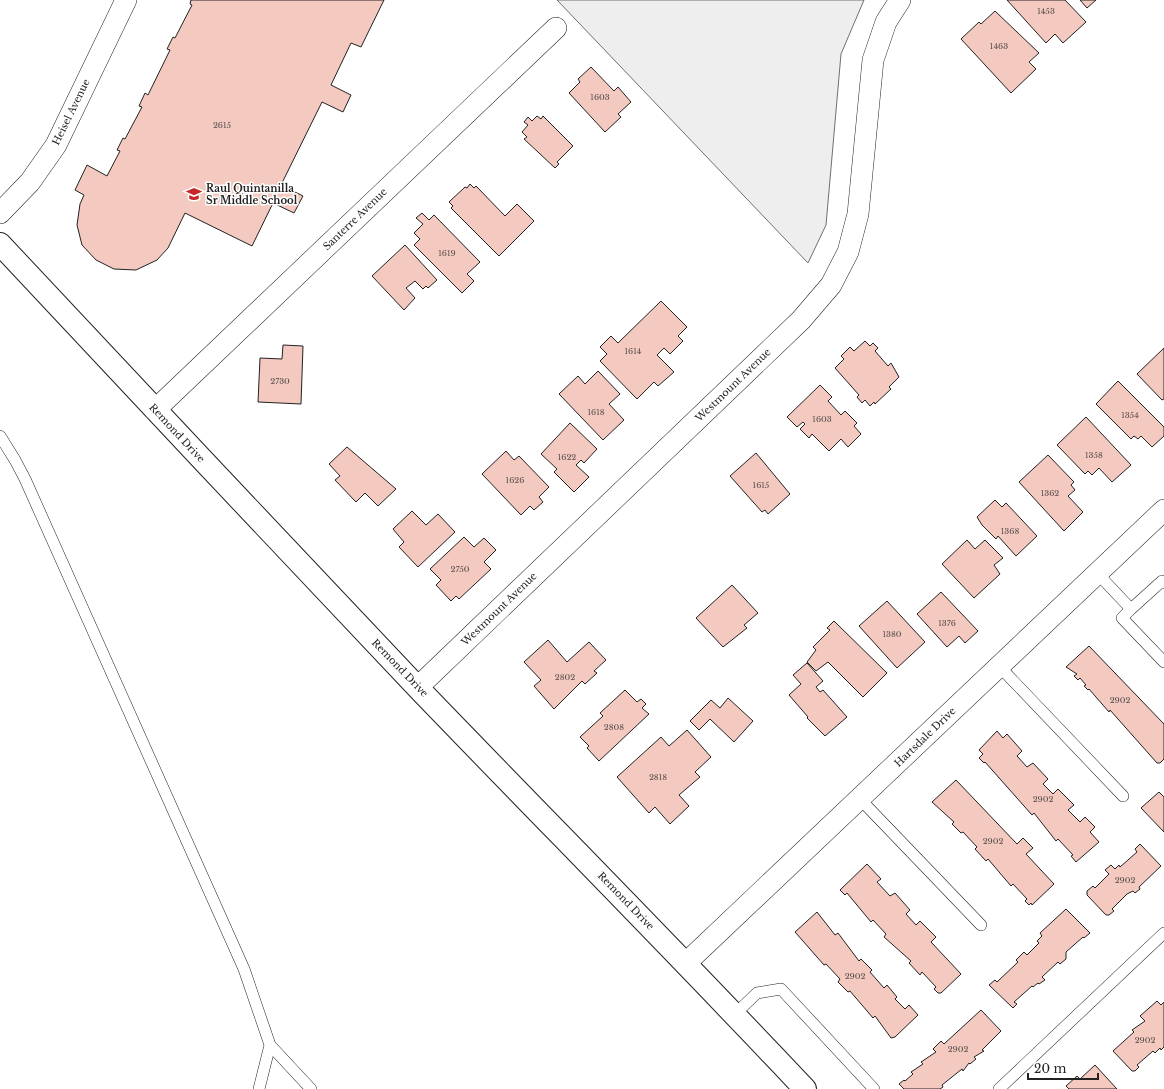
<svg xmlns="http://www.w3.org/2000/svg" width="1164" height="1089" font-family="'Libre Baskerville',serif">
  <rect width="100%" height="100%" fill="#fff"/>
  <path fill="#eee" stroke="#6f6f6f" d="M557,0H864L841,54L826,225L808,263Z"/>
  <path fill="#f3c9c0" stroke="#222" d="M191,0H384L361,47L351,43L331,85L351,95L343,112L322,102L281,185L303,196L294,213L273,203L252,246L185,213L168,248L157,260L136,270L114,269L96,260L82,245L77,225L80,204L84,195L75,190L87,165L107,176L120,151L117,150L123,138L125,139L142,107L139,106L145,93L148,95L170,50L167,49L173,37L175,38L192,5L190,4Z
    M1007,0H1065L1086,22L1063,43L1055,34L1046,43Z
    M1080,0H1096L1087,8Z
    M995,11L1039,53L1029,62L1036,69L1011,93L961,39L979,22L981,24Z
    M591,67L614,91L618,87L631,102L618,114L621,117L605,132L569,93L580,82L578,79Z
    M537,116L541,119L543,116L573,146L557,162L559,164L555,168L524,139L527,137L522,132L528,125L524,122L528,117L532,121Z
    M470,184L474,188L476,186L505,216L517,204L534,221L499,256L451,208L453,206L449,202L465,187L467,188Z
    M422,213L429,220L434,215L480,262L467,274L474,281L462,293L414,245L420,239L414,233L423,224L416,218Z
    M405,245L437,280L428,288L426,286L423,289L415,281L406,288L415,298L404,310L372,276Z
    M661,301L687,327L678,336L683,341L670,354L664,348L657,355L674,372L658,386L654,382L637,399L600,361L607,354L600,347L611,336L618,343Z
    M865,341L870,346L873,343L878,348L875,351L888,366L891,363L899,377L889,387L891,389L875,404L874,402L870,406L865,400L862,403L857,397L859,395L835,368L844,359L841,356L850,347L854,351Z
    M283,345L303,346L301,404L258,402L260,358L282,359Z
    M1164,348V399L1162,400L1137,374Z
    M598,371L620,394L609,404L624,420L603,440L559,394L578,376L585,384Z
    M1118,381L1164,427V436L1152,447L1141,436L1138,439L1134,436L1131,439L1096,404Z
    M820,385L832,397L828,401L841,415L845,411L857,423L854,426L861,434L848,447L841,439L829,451L812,434L809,438L800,429L805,424L803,422L797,427L787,417Z
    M1086,417L1131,465L1112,482L1099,468L1092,475L1088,471L1085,474L1057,445Z
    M570,423L597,449L584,463L581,460L576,465L589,477L574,492L554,472L557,469L541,454Z
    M347,447L396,489L378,506L365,493L356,502L335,480L340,476L329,464Z
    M506,451L514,460L519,456L549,487L539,497L543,502L534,510L530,506L521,515L482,474Z
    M756,453L790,494L768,514L765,510L762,512L730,476Z
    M1048,455L1074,482L1071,485L1075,490L1068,496L1083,512L1064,531L1019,482Z
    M995,500L1002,507L1006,503L1037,536L1016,556L998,536L996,539L982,525L977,517Z
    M412,511L426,525L438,514L455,532L418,567L399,547L404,542L393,529Z
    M464,537L474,547L484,538L496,550L484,562L491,569L459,599L456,596L451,601L436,585L441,580L430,569Z
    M967,540L975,549L985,540L1003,558L994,565L1000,574L974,598L942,564Z
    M732,585L758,613L744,625L747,628L723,647L696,618Z
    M941,592L978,631L965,643L959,636L947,647L917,614Z
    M887,601L925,642L897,668L859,626Z
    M834,621L887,673L863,697L828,662L816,671L807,662L816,650L813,647L830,630L827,628Z
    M548,640L567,662L589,642L606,660L594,671L597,673L585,684L582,681L554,709L534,686L541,680L524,662Z
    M1089,646L1164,724V759L1160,763H1157L1110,710L1109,712L1089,689L1088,690L1084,686L1086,685L1080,678L1078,680L1074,676L1077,674L1066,667Z
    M807,663L823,681L816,687L820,692L823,690L847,717L825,736L807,718L808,717L789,695L801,684L793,675Z
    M625,690L637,702L641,699L646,704L642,708L649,714L599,761L587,748L589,746L580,737L603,716L600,713Z
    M728,698L753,721L734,742L710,719L699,730L690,721L711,700L720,708Z
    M687,730L711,757L695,772L700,777L679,795L689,806L670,824L655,807L649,813L617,777L661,737L669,746Z
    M997,731L1003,738L1007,734L1022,751L1017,756L1027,767L1033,763L1048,779L1043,784L1053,794L1058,789L1074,805L1068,810L1080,822L1085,817L1095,827L1090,832L1099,842L1076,862L1071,856L1073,855L1058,839L1056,841L1034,813L1032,815L985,762L984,763L979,758L983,754L979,750Z
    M956,780L1017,844L1023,838L1033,848L1026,854L1054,884L1032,905L1031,903L1029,905L1025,901L1027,899L1013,884L1011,886L988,859L986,861L975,849L977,847L963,832L961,833L952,824L954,822L932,802Z
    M1159,792L1164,797V832L1141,808Z
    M1140,844L1161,866L1139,887L1140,889L1135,893L1133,891L1127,894L1112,909L1114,911L1109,915H1106L1087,895V891L1093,886L1095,888L1109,874L1105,870L1111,865L1115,869L1119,865L1120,867L1137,852L1135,849Z
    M867,864L881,879L877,882L890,896L895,893L910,910L906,914L916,925L920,921L936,937L931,942L961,974L941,993H938L934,989L936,987L922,972L920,975L909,963L911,961L884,937L886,934L873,920L871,922L847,893L845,895L840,890Z
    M1066,909L1090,933L1084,938L1083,937L1066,952V959L1060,964L1058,962L1042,977L1045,980L1039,984L1038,983L1033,987L1032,986L1014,1002L1017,1004L1013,1008L989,985L995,980L997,982L1018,962L1016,960L1024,952L1027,955L1039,943L1037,941L1042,936L1040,933Z
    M817,912L835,935L838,933L859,961L861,959L872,970L870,972L884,988L887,985L897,997L895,999L905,1009L909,1005L918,1015L895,1037L891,1038L875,1016L873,1018L850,991L848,992L838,982L840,979L826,964L824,965L795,932Z
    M1157,1001L1161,1005L1164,1002V1047L1161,1050L1160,1048L1155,1053L1153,1051L1137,1065L1139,1067L1135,1071H1132L1113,1051L1134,1032L1132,1030L1145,1021L1140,1016Z
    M981,1010L1001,1031L982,1050L984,1051L974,1057L976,1059L970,1064L969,1063L963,1071L962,1069L942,1085L943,1087L940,1089H904L899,1084L904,1080L905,1081L913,1074L911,1072L923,1064L921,1062L936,1052L933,1049L941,1041L944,1044Z
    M1095,1065L1117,1089H1069L1066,1086L1077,1076L1080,1079Z"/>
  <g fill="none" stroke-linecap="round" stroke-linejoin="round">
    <g stroke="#222" stroke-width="12">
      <path id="lane" d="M0,436L15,460L25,479L244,969L270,1045L259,1089
        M1097,573L1131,609L1122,618L1164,662
        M1131,609L1162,581L1164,583
        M999,666L1123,796
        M860,799L981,925
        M735,1014L757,993L781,989L874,1089
        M270,1045L311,1089
        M999,1089L1164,933"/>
    </g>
    <g stroke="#222" stroke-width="22">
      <path id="street" d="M0,213L30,182L56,145L126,0
        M155,410L556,28
        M418,687L801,320L831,285L848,252L858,214L873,60L886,22L900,0
        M686,963L1164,510"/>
    </g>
    <g stroke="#222" stroke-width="24">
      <path id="secondary" d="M0,244C139,392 278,541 418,688C547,822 678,954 805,1089"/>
    </g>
    <use href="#lane" stroke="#fff" stroke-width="11"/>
    <use href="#street" stroke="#fff" stroke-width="21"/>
    <use href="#secondary" stroke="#fff" stroke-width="22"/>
  </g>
  <defs>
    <g id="school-bare" transform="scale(1.2)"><path d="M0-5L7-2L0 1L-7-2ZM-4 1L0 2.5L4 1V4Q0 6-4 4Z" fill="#c62828" stroke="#fff" stroke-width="2.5" paint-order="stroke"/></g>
  </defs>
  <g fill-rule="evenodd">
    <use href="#school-bare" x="194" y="194"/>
  </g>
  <g text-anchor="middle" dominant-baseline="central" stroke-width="3" stroke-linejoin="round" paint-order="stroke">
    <g font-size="8" fill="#564c4a">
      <text x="1046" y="11">1453</text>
      <text x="999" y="46">1463</text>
      <text x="600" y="97">1603</text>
      <text x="222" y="125">2615</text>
      <text x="447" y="253">1619</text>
      <text x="633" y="351">1614</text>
      <text x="280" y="381">2730</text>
      <text x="596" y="412">1618</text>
      <text x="1130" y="415">1354</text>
      <text x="822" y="419">1603</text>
      <text x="1094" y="455">1358</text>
      <text x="567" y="457">1622</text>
      <text x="515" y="480">1626</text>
      <text x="761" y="485">1615</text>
      <text x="1050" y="493">1362</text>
      <text x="1010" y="531">1368</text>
      <text x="460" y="569">2750</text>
      <text x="947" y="623">1376</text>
      <text x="892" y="634">1380</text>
      <text x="565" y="677">2802</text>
      <text x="1120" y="700">2902</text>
      <text x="614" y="727">2808</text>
      <text x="658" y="777">2818</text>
      <text x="1043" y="799">2902</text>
      <text x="993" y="841">2902</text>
      <text x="1125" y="880">2902</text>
      <text x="855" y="976">2902</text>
      <text x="1145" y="1040">2902</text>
      <text x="958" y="1049">2902</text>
    </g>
    <g font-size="10" fill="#222" stroke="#fff">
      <text transform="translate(71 112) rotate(-64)">Heisel Avenue</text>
      <text transform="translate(355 219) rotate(-44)">Santerre Avenue</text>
      <text transform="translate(733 385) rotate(-44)">Westmount Avenue</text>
      <text transform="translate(177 433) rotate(47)">Remond Drive</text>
      <text transform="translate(499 609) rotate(-44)">Westmount Avenue</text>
      <text transform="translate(400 668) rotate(46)">Remond Drive</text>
      <text transform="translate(925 737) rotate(-44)">Hartsdale Drive</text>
      <text transform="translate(626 901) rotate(46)">Remond Drive</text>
    </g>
    <g font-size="10" font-weight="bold" fill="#222" stroke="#fff" text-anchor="start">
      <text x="206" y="188">Raul Quintanilla<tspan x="206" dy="12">Sr Middle School</tspan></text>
    </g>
  </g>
  <path d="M1028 1073v6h70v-6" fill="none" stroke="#222222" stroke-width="2"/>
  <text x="1034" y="1073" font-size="12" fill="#222222" stroke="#ffffff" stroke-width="3" paint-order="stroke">20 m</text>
</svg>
